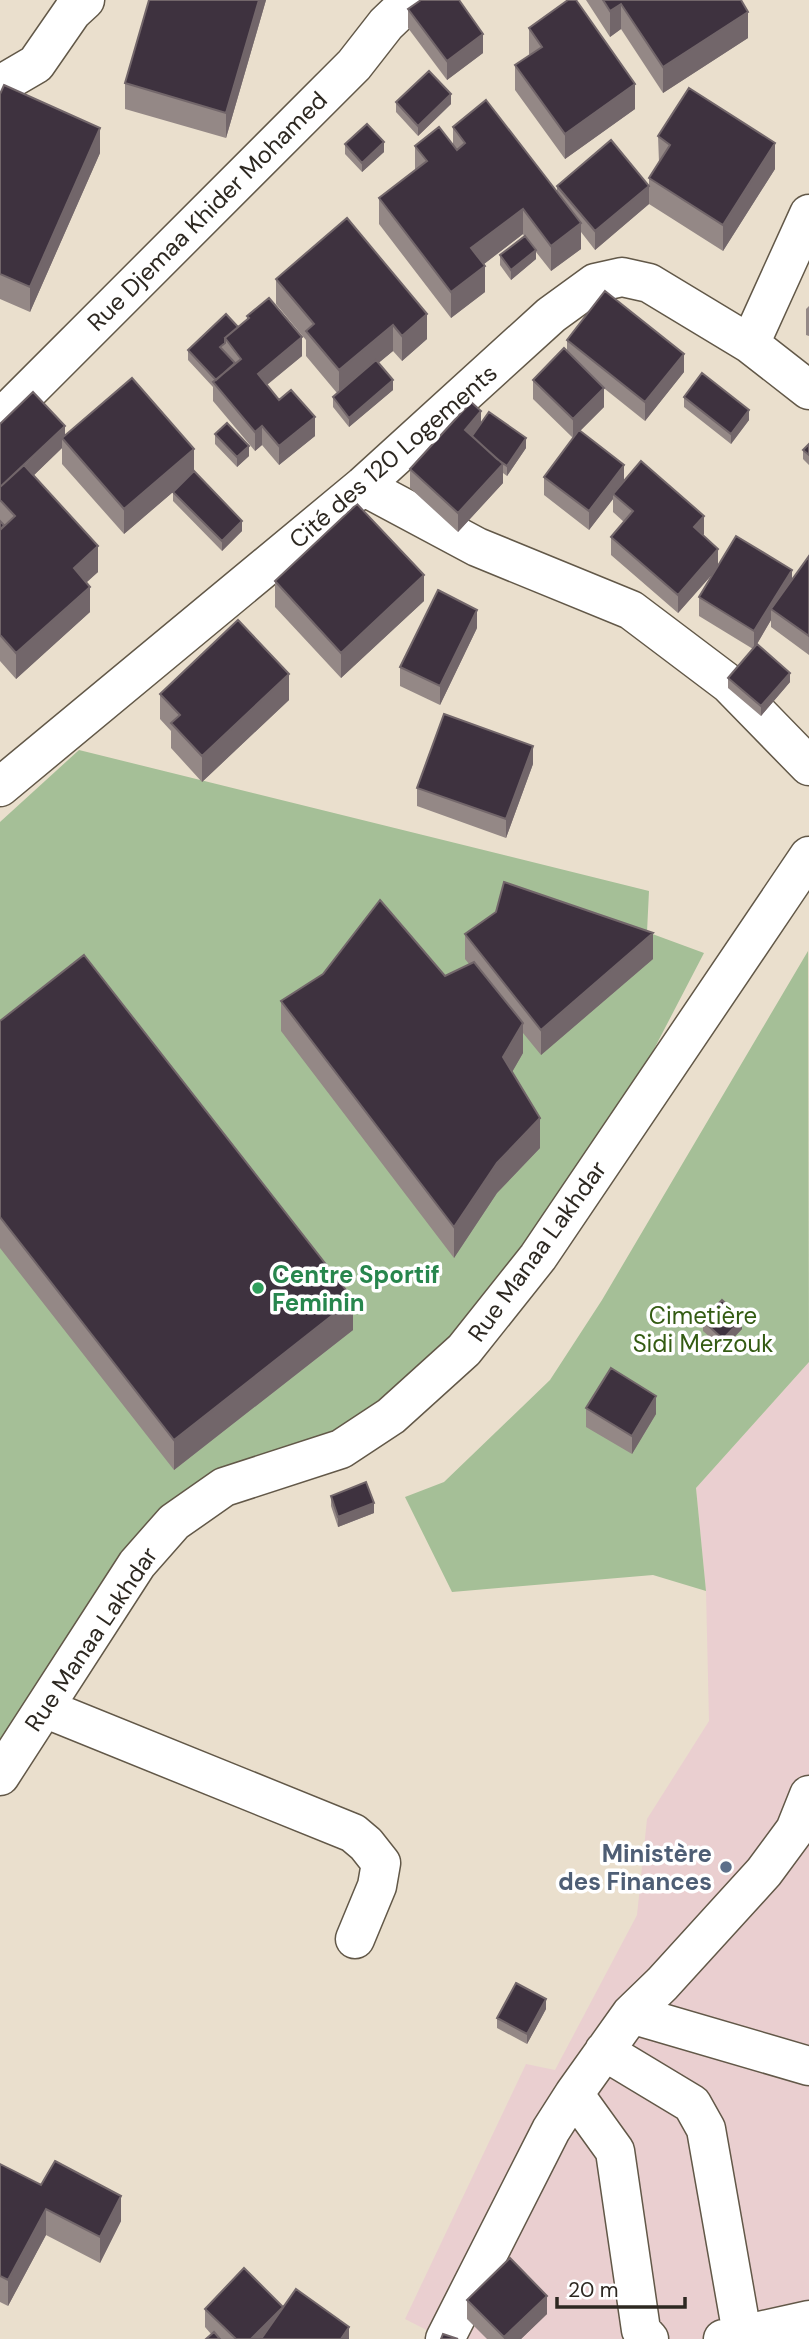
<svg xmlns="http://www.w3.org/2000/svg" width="809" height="2339" font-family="'DM Sans',sans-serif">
  <rect width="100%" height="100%" fill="#eadfcd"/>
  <path fill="#eacfd0" d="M809,1362V2339H444L405,2319L526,2064L555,2070L637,1915L647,1819L709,1721L706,1591L696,1488Z"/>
  <path fill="#a5bf97" d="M79,750L649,891L647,932L704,953L550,1249L403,1414L212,1501L0,1757V822Z
    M808,951L809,1362L696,1488L706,1591L653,1575L452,1592L405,1497L444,1482L550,1380L602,1300Z"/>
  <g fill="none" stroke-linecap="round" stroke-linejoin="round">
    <g stroke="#625848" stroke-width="41">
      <path id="minor" d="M0,85L36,64L72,12L85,0
        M750,344L809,214
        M0,419L354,65L386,24L411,0
        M363,486L477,547L631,610L729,684L809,766
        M0,787L363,486L551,315L595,283L622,277L649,283L750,344L809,390
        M44,1708L353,1833L366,1844L381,1863L377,1886L355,1939
        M0,1776L137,1564L174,1522L224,1487L341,1449L391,1416L464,1350L538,1257L809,856
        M631,2014L809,2066
        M604,2051L692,2104L706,2129L742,2334
        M574,2094L615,2151L641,2330L649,2339
        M445,2339L551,2130L574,2094L631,2014L662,1984L764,1872L795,1830L809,1795
        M723,2339L809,2320"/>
    </g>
    <use href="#minor" stroke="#fff" stroke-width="38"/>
  </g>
  <path fill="#948886" d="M149,0H266L226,138L125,109V83Z
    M586,0H741L748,38L663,93L621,29L610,37Z
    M408,9L483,53L447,80L408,28Z
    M529,28L635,109L565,159L515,90V65L530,55L529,54Z
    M0,94L100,153L30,312L0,299Z
    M396,102L451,104L418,136L396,112Z
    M453,127L557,192V186H649V178L659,162L658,136L775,169L723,251L649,204L595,250L581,232V249L551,271L536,252V259L511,280L500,265V255L524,236L523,234L484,264L485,292L451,318L379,224V198L415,171V146L453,144Z
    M345,144L384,152L362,172L345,154Z
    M276,279L427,339L402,361L393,351L378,363L393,390L349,427L333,407V397L337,393L306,356V340L276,304Z
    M809,306V336L806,335V309Z
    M247,316L302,356L267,385L279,400L315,436L279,465L262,445L255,451L213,401V387L188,360V350L238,327L247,320Z
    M567,340L684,372L645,421L600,385L604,407L580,431L624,480L704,534L703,535L718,565L792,581L809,556V655L771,627V620L757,644L790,682L761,716L728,688V678L753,649L699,616V597L713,573L678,613L611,555V537L624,522L613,512V499L589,530L544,495V477L577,434L573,438L533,399V380L567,351Z
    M684,397L749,420L731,444L684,407Z
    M481,423L526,448L507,476L503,473V483L458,532L410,488V469Z
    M0,424L65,436L194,471L242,531L222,551L173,501V492L124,534L62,464V448L33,476L98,572L86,582L90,612L16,679L0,661Z
    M215,434L249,456L237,467L215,444Z
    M809,444V465L803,459V450Z
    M275,581L424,601L341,678L275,607Z
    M477,628L440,705L400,686V667Z
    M160,694L289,700L202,782L171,748V731L160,719Z
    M533,764L506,838L417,806V788Z
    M465,934L653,959L541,1055L523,1033V1053L512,1072L540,1148L497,1193L454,1258L281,1031V1001L445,976L469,964L465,959Z
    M0,1021L353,1330L174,1470L0,1248Z
    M703,1321L742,1329L723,1349L703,1331Z
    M586,1408L656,1414L632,1454L586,1427Z
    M331,1496L374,1513L338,1527L331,1506Z
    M546,2009L527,2044L497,2028V2018Z
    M0,2164L41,2185L121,2221L100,2263L46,2235L8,2306L0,2302Z
    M467,2300L547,2314L521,2339H487L467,2319Z
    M283,2307L349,2339H206L211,2334L205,2327V2309Z"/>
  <path fill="#72666a" d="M259,0H266L226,138V113Z
    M621,4V29L610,37V11Z
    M748,12V38L663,93V67Z
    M483,34V53L447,80V61Z
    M635,84V109L565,159V134Z
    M451,94V104L418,136V126Z
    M100,128V153L30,312V287Z
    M384,142V152L362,172V163Z
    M775,143V169L723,251V225Z
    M649,186V204L595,250V231Z
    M523,209V234L471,274V248Z
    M581,223V249L551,271V246Z
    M536,250V259L511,280V270Z
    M485,266V292L451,318V292Z
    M427,314V339L402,361V336Z
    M393,325V351L339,396V370Z
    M302,337V356L258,392V374Z
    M684,354V372L645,421V402Z
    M393,380V390L349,427V418Z
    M604,388V407L573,438V419Z
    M749,410V420L731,444V434Z
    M481,411V429L471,441L465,430Z
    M315,417V436L279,465V446Z
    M65,426V442L62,438V448L4,504L0,489Z
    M262,426V445L255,451V432Z
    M526,438V448L507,476V466Z
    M249,446V456L237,467V457Z
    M194,449V474L124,534V509Z
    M503,464V483L458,532V513Z
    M624,465V484L613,494V499L589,530V511Z
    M704,516V534L694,546V527Z
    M242,521V531L222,551V541Z
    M98,546V572L74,594V568Z
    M718,549V568L678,613V595Z
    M792,570V588L771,609V620L754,649V631Z
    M424,575V601L341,678V653Z
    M90,587V612L16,679V653Z
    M477,610V628L440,705V686Z
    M790,673V682L761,716V706Z
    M289,674V700L202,782V756Z
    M533,746V764L506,838V819Z
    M653,933V959L541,1055V1030Z
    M523,1023V1053L503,1088V1057Z
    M540,1118V1148L497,1193L454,1258V1227L497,1163Z
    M353,1299V1330L174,1470V1440Z
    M742,1319V1329L723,1349V1339Z
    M656,1396V1414L632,1454V1436Z
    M374,1503V1513L338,1527V1517Z
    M546,1999V2009L527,2044V2034Z
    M121,2196V2221L100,2263V2237Z
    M46,2209V2235L8,2306V2280Z
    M547,2296V2314L521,2339H504V2337Z
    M283,2307L270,2339H251Z
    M349,2327V2339H341Z"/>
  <path fill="#3e323f" stroke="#72666a" stroke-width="2" d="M149,0H259L226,113L125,83Z
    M421,0H459L483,34L447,61L408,9Z
    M568,0H576L635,84L565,134L515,65L542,47L529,28Z
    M603,0H741L748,12L663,67L621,4L610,11Z
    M429,71L451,94L418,126L396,102Z
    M4,85L100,128L30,287L0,274V94Z
    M689,88L775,143L723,225L649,178L670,145L658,136Z
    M486,100L581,223L551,246L523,209L471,248L485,266L451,292L379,198L427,161L415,146L439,127L457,150L465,143L453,127Z
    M367,124L384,142L362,163L345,144Z
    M611,140L649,186L595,231L557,186Z
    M347,218L427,314L402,336L393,325L339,370L306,331L314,324L276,279Z
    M525,236L536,250L511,270L500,255Z
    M605,291L684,354L645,402L567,340Z
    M269,298L302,337L258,374L279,400L291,390L315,417L279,446L262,426L255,432L213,382L241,359L225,338L249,318L247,316Z
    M226,314L238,327L225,338V343L220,347L235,363L216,380L188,350Z
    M564,348L604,388L573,419L533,380Z
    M376,360L393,380L349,418L333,397Z
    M702,373L749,410L731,434L684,397Z
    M132,378L194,449L124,509L62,438Z
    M33,392L65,426L0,487V424Z
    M471,402L481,411L465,430L503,464L458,513L410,469Z
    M489,412L526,438L507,466L497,459L472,436Z
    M227,423L249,446L237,457L215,434Z
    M579,430L624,465L589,511L544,477Z
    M809,444V455L803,450Z
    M641,461L704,516L694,527L718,549L678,595L611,537L633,511L613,494Z
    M24,465L98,546L74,568L90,587L16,653L0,635V530L15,516L0,500V487Z
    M194,471L242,521L222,541L173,492Z
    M357,504L424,575L341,653L275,581Z
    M0,521L4,525L0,530Z
    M736,536L792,570L754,631L699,597Z
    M809,556V636L771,609Z
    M438,590L477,610L440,686L400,667Z
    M238,620L289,674L202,756L171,723L180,715L160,694Z
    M757,644L790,673L761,706L728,678Z
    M444,714L533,746L506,819L417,788Z
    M504,882L653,933L541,1030L465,934L496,912Z
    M380,900L445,976L474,962L523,1023L503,1057L540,1118L497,1163L454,1227L281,1001L323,974Z
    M84,955L353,1299L174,1440L0,1217V1021Z
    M722,1300L742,1319L723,1339L703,1321Z
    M611,1368L656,1396L632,1436L586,1408Z
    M366,1482L374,1503L338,1517L331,1496Z
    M516,1983L546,1999L527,2034L497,2018Z
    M55,2161L121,2196L100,2237L46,2209L8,2280L0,2276V2164L41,2185Z
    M510,2258L547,2296L504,2337L467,2300Z
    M244,2268L283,2307L251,2339H236L205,2309Z
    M296,2289L349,2327L341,2339H261Z
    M214,2332L220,2339H206Z
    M443,2334L458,2339H441Z"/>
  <circle fill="#2e9e5b" stroke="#fff" stroke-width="2.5" cx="258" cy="1288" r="7"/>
  <circle fill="#5c6f8a" stroke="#fff" stroke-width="2.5" cx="726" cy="1867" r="7"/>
  <g text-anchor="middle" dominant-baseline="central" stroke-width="7" stroke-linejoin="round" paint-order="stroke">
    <g font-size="24" fill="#2d2821" stroke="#fff">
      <text transform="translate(207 211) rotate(-45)">Rue Djemaa Khider Mohamed</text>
      <text transform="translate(393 456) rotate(-41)">Cité des 120 Logements</text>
      <text transform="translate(537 1251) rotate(-54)">Rue Manaa Lakhdar</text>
      <text transform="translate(91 1639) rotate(-56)">Rue Manaa Lakhdar</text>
    </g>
    <g font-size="24" font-weight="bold" fill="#27864d" stroke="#fff" text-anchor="start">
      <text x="272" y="1274">Centre Sportif<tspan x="272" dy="28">Feminin</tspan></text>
    </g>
    <g font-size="24" fill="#335b12" stroke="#fff">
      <text x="703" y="1315">Cimetière<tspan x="703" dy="28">Sidi Merzouk</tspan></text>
    </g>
    <g font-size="24" font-weight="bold" fill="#4e5e75" stroke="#fff" text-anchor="end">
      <text x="712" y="1853">Ministère<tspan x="712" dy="28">des Finances</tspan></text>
    </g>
  </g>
  <path d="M557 2297v10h128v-10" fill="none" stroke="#2d2821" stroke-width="3.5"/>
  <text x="568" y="2297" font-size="21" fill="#2d2821" stroke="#ffffff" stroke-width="5" paint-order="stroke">20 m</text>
</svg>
